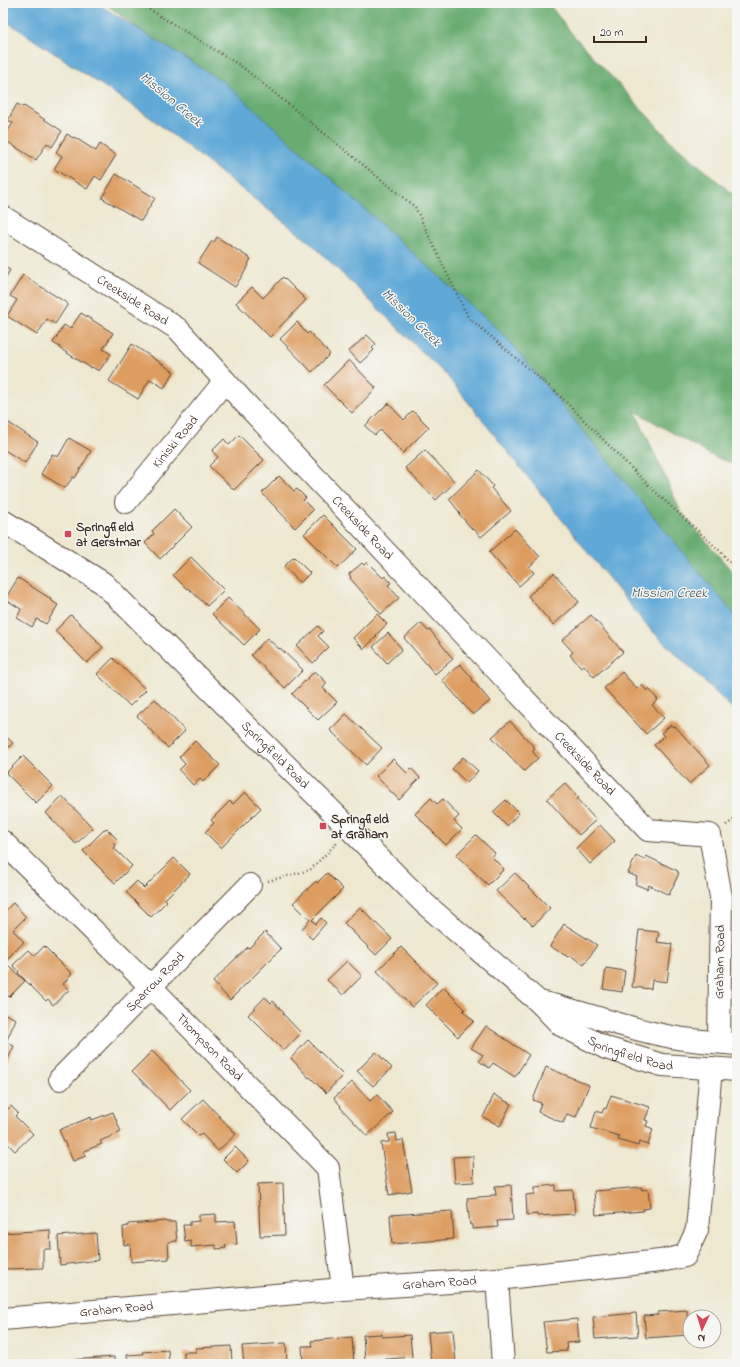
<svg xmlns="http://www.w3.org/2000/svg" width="740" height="1367" font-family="'Indie Flower',sans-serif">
  <rect width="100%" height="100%" fill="#f6f6f2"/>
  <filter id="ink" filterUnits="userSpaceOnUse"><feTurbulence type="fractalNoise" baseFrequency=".025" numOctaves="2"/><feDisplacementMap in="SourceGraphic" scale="8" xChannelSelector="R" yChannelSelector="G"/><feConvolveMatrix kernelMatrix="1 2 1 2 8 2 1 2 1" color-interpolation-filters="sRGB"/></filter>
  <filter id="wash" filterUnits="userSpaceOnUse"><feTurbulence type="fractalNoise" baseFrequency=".012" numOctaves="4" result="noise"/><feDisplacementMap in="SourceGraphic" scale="16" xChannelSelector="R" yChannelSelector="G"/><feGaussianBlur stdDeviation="0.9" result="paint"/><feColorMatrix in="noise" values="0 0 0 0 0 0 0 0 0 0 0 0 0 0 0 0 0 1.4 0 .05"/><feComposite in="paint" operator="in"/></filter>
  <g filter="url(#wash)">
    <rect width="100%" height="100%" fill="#eee8d0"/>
    <path fill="#68ac71" stroke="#526b48" d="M104,3H548L573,35L670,140L737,198V465L712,456L635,411L681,512L737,577V619L213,84Z"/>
    <path fill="#60a9d7" stroke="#4e6a7a" d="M3,3H96L224,82L505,336L737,618V713L646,625L448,377L311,243L151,118L3,19Z"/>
    <g id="blocks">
      <path fill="#dd9d61" d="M17,104L23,107L24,106L62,131L52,147L47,143L36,160L3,139L13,123L8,120Z
        M67,134L73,138L74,137L96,151L100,144L116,155L101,180L95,176L87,189L54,169L62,156L56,152Z
        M116,174L155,198L141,221L102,198Z
        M217,237L251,259L248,264L249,265L235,287L198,263L212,241L214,242Z
        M3,266L10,270L3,282Z
        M23,275L68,304L55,324L47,319L37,335L7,316L17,300L10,296Z
        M283,277L306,300L270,337L236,303L252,287L263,298Z
        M81,313L113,333L103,349L111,354L99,371L92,367L91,368L59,348L60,347L53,343L64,325L70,329Z
        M297,322L307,334L309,332L330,354L312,372L280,339Z
        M367,335L376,344L372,348L374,350L360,363L349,351Z
        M132,344L174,372L164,388L150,379L138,399L109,381Z
        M349,360L376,388L352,413L324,385Z
        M388,403L404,420L413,411L429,427L403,453L380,430L375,435L365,426Z
        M3,419L38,442L25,463L3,449Z
        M239,435L264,460L234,490L209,466L218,457L212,451L224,439L229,445Z
        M69,438L91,451L75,478L73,477L65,488L41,474L52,454L58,457Z
        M425,450L455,482L436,500L405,468Z
        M479,470L493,486L491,488L511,511L481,537L474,529L473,530L459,514L460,513L449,499Z
        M279,476L294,491L297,489L306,498L303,500L313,510L295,528L262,493Z
        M174,509L192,527L160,559L145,543L154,534L152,531Z
        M323,515L357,549L338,568L304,534Z
        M515,529L540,557L529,567L534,573L519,586L489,552Z
        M191,557L224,590L207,606L188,588L187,589L173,575Z
        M294,557L310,573L300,583L284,566Z
        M367,562L383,578L385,576L391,583L388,585L399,598L381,614L350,578L351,577L349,574L362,563L364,565Z
        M554,573L579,602L553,625L528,596Z
        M18,578L51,599L50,600L58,605L46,624L37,619L32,627L17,618L21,609L5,599Z
        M228,598L260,629L244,645L212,614Z
        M377,614L387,624L376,635L377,636L364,649L353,638Z
        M71,615L97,640L96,641L103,647L87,663L55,631Z
        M591,615L623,652L594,677L584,665L581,667L570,655L573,652L562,640Z
        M421,623L428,631L430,630L453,659L435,674L404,638Z
        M318,626L323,631L318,636L329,647L313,663L297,646Z
        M388,633L402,649L387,663L373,647Z
        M267,638L279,649L280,648L303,670L285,688L251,655Z
        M113,658L146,690L130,706L97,674Z
        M460,664L473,679L472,680L490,701L473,715L442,680Z
        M315,671L327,683L323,688L337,702L318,720L292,694Z
        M622,672L637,689L642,685L647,691L649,689L658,700L652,705L664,718L646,734L604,688Z
        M155,699L185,731L168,748L137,716Z
        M346,714L382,748L366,765L330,730Z
        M510,721L535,748L532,751L538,758L524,771L492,737Z
        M671,725L673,727L675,726L710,765L689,784L654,745L664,736L661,733Z
        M3,734L13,743L3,753Z
        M195,741L220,765L203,782L200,779L193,785L179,770L185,764L179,757Z
        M23,756L53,786L36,803L6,773Z
        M463,757L478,771L467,783L452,769Z
        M393,759L407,773L411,768L420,778L399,800L376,776Z
        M565,783L579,798L577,799L596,820L579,835L547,799Z
        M245,792L261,808L221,848L205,832L214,823L211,820L230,801L233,804Z
        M62,796L93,828L76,844L46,813Z
        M431,798L437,804L443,799L459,816L454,821L462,829L446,845L415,814Z
        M506,800L519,813L507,826L493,812Z
        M600,825L615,841L590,864L576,848Z
        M106,828L117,839L113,843L116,846L114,848L132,866L115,883L83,851Z
        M476,835L495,853L492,857L504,869L488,885L456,855Z
        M636,856L645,860L646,856L678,871L677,872L679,873L669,895L649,885L647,889L635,884L637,880L636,879L637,877L628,873Z
        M174,858L190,874L165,899L167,901L151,917L126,892L137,881L144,888Z
        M327,873L343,889L312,920L316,924L321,918L326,923L312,939L302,929L310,920L293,903L316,881L317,883Z
        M515,873L550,908L533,926L525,918L524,919L496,891Z
        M13,903L26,917L13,930L24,942L6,960L3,957V913Z
        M360,907L392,939L376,955L344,923Z
        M564,924L597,945L584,965L570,955L568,957L550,946Z
        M639,930L659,932L657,942L672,944L667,982L652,980L651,989L632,987Z
        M265,932L281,949L230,1000L213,982L232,962L248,947L249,948Z
        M44,946L72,974L63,984L69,990L53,1005L48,999L46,1001L18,973L19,971L13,965L29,950L35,956Z
        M401,947L437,983L412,1007L377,971Z
        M347,961L362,976L343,995L327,980Z
        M9,966L25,981L9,997L3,991V972Z
        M606,968L625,971L622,992L603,989Z
        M443,987L465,1009L463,1011L474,1021L458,1037L426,1005Z
        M265,997L271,1003L273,1001L284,1013L283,1014L301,1033L284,1051L248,1015Z
        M3,1013L16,1019L6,1042L14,1046L3,1070Z
        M486,1026L529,1055L515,1077L493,1063L489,1068L479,1061L483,1055L471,1048Z
        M308,1040L343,1075L326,1093L310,1077L309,1078L291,1058Z
        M152,1051L190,1090L170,1110L132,1071Z
        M376,1052L392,1068L373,1086L357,1071Z
        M546,1067L589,1085L576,1117L567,1114L563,1123L538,1112L541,1103L533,1100Z
        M352,1082L370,1101L377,1095L393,1112L367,1136L340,1107L341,1106L334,1098Z
        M494,1095L511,1104L500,1126L483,1117Z
        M611,1095L650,1107L645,1120L648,1121L646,1126L653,1129L648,1145L639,1142L638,1146L618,1140L619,1136L591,1128L596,1111L602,1113L604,1108L606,1109Z
        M203,1099L236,1134L218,1151L201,1133L199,1136L182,1119Z
        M3,1104L8,1109L11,1106L18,1113L15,1116L33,1134L15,1151L3,1139Z
        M113,1112L121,1132L100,1141L102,1144L84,1151L86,1156L73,1161L59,1130L91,1117L92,1120Z
        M396,1133L397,1141L403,1140L412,1191L389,1195L381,1143L389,1142L388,1134Z
        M235,1147L249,1161L237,1173L223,1159Z
        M473,1156L474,1182L455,1183L453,1157Z
        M283,1183L285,1235L260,1236L258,1184Z
        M511,1185L513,1220L497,1221L498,1227L472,1229V1224L470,1225L467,1198L491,1196V1195H496L495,1186Z
        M556,1185V1191L573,1190L575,1214L537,1216V1214L527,1215L526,1195L535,1194V1187Z
        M641,1187L642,1190L648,1189L650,1208L643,1209V1211L596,1215L594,1191Z
        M452,1211L454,1239L392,1244L390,1215Z
        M216,1214V1222L235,1221L237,1244L225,1245L226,1248L216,1249V1245L191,1247V1241L185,1242L183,1225H190V1222L199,1221V1215Z
        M166,1221V1222H175L177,1241L168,1242L169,1259L131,1262L130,1244L124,1245L123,1227L128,1226V1224Z
        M50,1230L51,1249H43V1268L5,1269L4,1255H3V1233Z
        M96,1233L98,1260L60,1265L58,1236Z
        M687,1310L688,1335L646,1338L644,1316L658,1315V1312Z
        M636,1313L638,1336L595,1339L593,1317Z
        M577,1319L579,1342L566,1343L567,1351L547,1352L543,1322Z
        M453,1330L456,1364H431L428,1332Z
        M382,1334V1337L410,1335L412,1357L365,1361L363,1335Z
        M352,1337L354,1364H303L302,1346H312L311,1341Z
        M286,1343L287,1364H244L242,1346Z
        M231,1346L232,1364H184V1352H196V1348Z
        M168,1350L169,1364H128L127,1355L143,1354L142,1352Z
        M114,1357V1364H70L69,1360Z"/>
    </g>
  </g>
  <g filter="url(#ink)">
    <use href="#blocks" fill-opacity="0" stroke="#564639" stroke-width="1"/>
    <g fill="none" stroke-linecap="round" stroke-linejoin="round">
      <g stroke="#564639" stroke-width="24">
        <g id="minor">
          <path id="s1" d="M3,217L178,329L243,401L648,830L710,835L721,897L719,1042"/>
          <path id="s2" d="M126,502L225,381"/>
          <path id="s3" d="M3,842L151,987L328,1168L343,1289"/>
          <path id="s4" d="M60,1079L250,885"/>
          <path d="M497,1279L503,1364"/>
          <path id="s5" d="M3,1319L343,1289L497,1279L660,1261L685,1256L697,1230L711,1068"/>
        </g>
      </g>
      <g stroke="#564639" stroke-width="24">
        <g id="major">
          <path id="s6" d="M3,521L103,583L425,904L539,1002L561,1025L606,1048L662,1065L737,1070"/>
          <path d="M539,1002C582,1011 623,1028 667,1036C689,1041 714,1042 737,1044"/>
        </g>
      </g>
      <path stroke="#564639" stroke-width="2.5" stroke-dasharray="1 3" stroke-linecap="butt" d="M139,3L241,66L415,207L468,317L557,393L651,488L720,551L737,571
        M726,825L737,818
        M268,881L310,870L337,843"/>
      <use href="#minor" stroke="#fff" stroke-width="22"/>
      <use href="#major" stroke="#fff" stroke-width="22"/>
    </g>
  </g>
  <g fill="#d1495b" stroke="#f6f6f2" stroke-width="1.5">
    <rect x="64" y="530" width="8" height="8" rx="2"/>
    <rect x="319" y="822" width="8" height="8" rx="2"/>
  </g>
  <g text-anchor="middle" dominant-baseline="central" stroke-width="3" stroke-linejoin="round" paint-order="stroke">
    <g font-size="13" fill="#3b2a1e" stroke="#f6f6f2">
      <text stroke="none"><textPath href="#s1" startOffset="154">Creekside Road</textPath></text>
      <text stroke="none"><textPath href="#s2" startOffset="78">Kiniski Road</textPath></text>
      <text stroke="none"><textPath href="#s1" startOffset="479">Creekside Road</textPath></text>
      <text stroke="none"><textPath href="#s6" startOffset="361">Springfield Road</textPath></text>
      <text stroke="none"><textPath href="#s1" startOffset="803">Creekside Road</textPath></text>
      <text transform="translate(720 962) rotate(-89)">Graham Road</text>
      <text stroke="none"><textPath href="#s4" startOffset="136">Sparrow Road</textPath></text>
      <text stroke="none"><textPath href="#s3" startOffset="291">Thompson Road</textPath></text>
      <text stroke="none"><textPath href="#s6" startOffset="830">Springfield Road</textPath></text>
      <text stroke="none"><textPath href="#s5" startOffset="438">Graham Road</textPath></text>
      <text stroke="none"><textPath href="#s5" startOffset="114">Graham Road</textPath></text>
    </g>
    <g font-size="13" font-weight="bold" fill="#3b2a1e" stroke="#f6f6f2" text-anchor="start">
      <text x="76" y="527">Springfield<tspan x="76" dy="15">at Gerstmar</tspan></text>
      <text x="331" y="819">Springfield<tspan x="331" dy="15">at Graham</tspan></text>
    </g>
    <g font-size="14" font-style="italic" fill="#48565f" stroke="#f6f6f2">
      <text transform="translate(171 100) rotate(40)">Mission Creek</text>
      <text transform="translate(411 318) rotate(44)">Mission Creek</text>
      <text x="669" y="593">Mission Creek</text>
    </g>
  </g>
  <rect width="740" height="1367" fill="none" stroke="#f6f6f2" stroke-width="16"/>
  <g transform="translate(702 1329) rotate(184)"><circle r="19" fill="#f6f6f2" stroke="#aba49d"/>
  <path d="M0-3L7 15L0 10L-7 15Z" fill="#d1495b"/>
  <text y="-6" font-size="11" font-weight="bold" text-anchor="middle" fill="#3b2a1e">N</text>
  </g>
  <path d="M594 36v6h52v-6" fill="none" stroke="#3b2a1e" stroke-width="2"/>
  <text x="600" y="36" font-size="12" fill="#3b2a1e" stroke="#f6f6f2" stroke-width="3" paint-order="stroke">20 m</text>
</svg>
